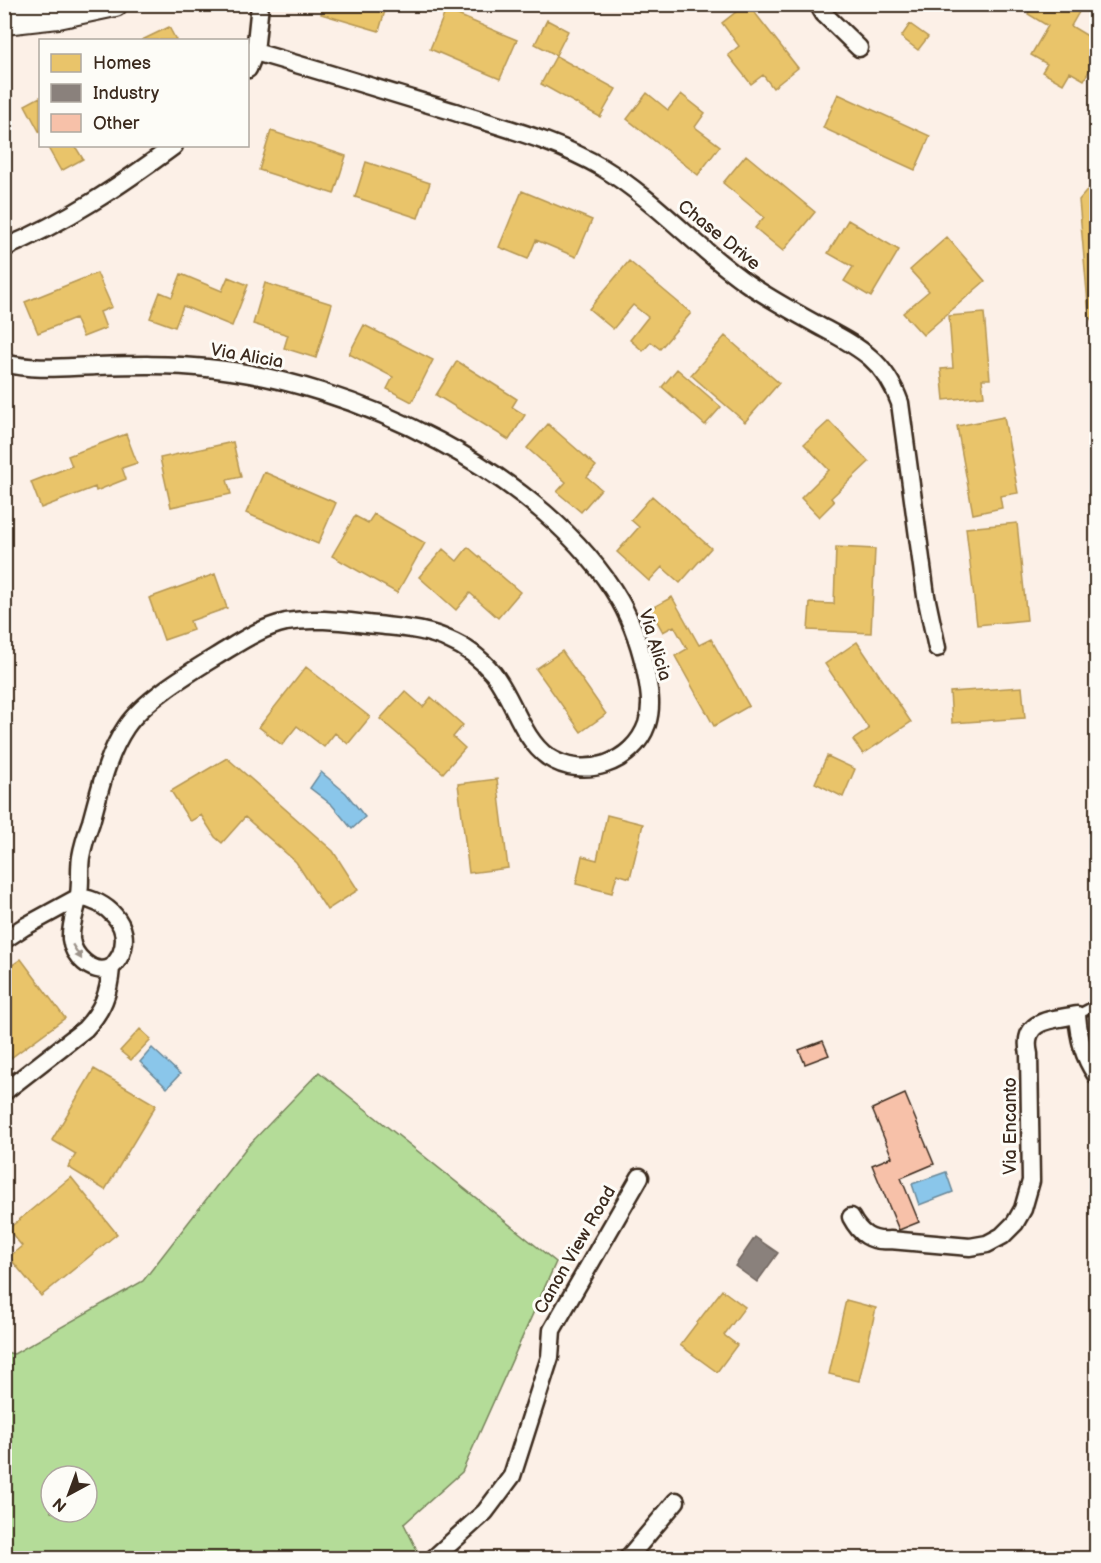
<svg xmlns="http://www.w3.org/2000/svg" width="1101" height="1563" font-family="'Balsamiq Sans',sans-serif">
  <rect width="100%" height="100%" fill="#fcf0e7"/>
  <filter id="ink" filterUnits="userSpaceOnUse"><feTurbulence type="fractalNoise" baseFrequency=".0167" numOctaves="2"/><feDisplacementMap in="SourceGraphic" scale="12" xChannelSelector="R" yChannelSelector="G"/><feConvolveMatrix kernelMatrix="1 2 1 2 8 2 1 2 1" color-interpolation-filters="sRGB"/></filter>
  <g filter="url(#ink)">
    <path fill="#b4dc98" stroke="#78835b" stroke-width="1.5" fill-rule="evenodd" d="M319,1072L556,1262L462,1472L404,1524L421,1558H5V1352L14,1354L143,1281L246,1148ZM51,1476H87V1512H51Z"/>
    <path fill="#8ac6ea" stroke="#6a8898" stroke-width="1.5" d="M321,772L346,793L365,817L352,829L332,805L310,788Z
      M152,1048L180,1074L167,1088L140,1062Z
      M946,1172L953,1192L919,1205L912,1184Z"/>
    <path fill="#e9c46a" stroke="#b59653" stroke-width="1.5" d="M324,4H387L379,31L321,14Z
      M746,4H748L798,68L773,88L763,75L751,84L728,55L739,46L722,23Z
      M1033,4H1066L1079,12L1071,26L1096,41V58L1084,80L1070,72L1063,84L1042,72L1047,64L1031,55L1048,26L1028,14Z
      M446,10L517,40L500,79L430,49Z
      M547,20L568,31L556,55L535,44Z
      M910,24L928,37L918,50L901,37Z
      M169,27L176,40H142Z
      M556,56L616,89L600,117L541,84Z
      M647,93L668,110L681,94L705,113L695,127L720,146L698,175L627,119Z
      M838,94L930,136L915,170L823,128Z
      M40,97V133L25,105Z
      M271,131L346,156L334,194L259,170Z
      M47,146H75L83,159L61,171Z
      M746,155L815,212L783,251L755,228L764,217L723,183Z
      M366,162L430,183L418,218L355,197Z
      M1096,180V327L1089,316L1079,200Z
      M522,191L592,220L576,257L536,240L528,259L499,247Z
      M848,220L899,250L871,297L844,281L853,267L828,253Z
      M947,237L985,281L923,335L903,313L929,291L910,270Z
      M629,261L691,313L660,349L651,342L643,351L630,340L648,317L633,305L613,329L589,309Z
      M97,273L112,307L100,312L106,328L83,337L75,318L38,333L25,302Z
      M181,274L222,291L228,277L248,285L232,326L183,306L175,327L150,318L160,292L172,297Z
      M265,283L332,304L316,358L284,348L288,335L253,324Z
      M984,313L990,379H982L984,396L944,400L941,369L953,368L949,316Z
      M364,325L433,360L412,402L387,389L393,377L349,354Z
      M725,336L779,383L745,422L691,375Z
      M457,361L517,399L512,407L525,415L509,440L436,395Z
      M677,369L721,407L705,425L662,387Z
      M1004,417L1018,493L1000,496L1002,508L973,514L957,426Z
      M829,421L869,462L831,498L834,502L819,517L801,498L829,470L804,444Z
      M548,424L596,466L587,477L601,489L581,512L557,492L566,482L527,448Z
      M126,434L137,463L122,468L126,479L96,491L95,487L41,508L31,482L72,466L68,456Z
      M233,442L241,477L227,480L231,494L171,507L160,458Z
      M264,472L336,503L318,544L246,513Z
      M652,496L711,548L680,583L662,567L649,581L617,552L639,527L631,520Z
      M374,514L425,543L397,593L332,556L355,516L368,523Z
      M1017,523L1027,620L977,625L966,528Z
      M468,547L520,592L498,618L470,593L456,610L419,577L443,549L457,561Z
      M836,547L875,549L871,633L808,630L810,603L834,604Z
      M215,574L227,608L190,621L193,630L164,640L149,598Z
      M672,597L699,645L711,639L749,706L714,726L675,656L687,649L674,626L663,632L650,609Z
      M857,642L911,722L863,754L853,740L869,729L825,664Z
      M562,651L606,714L581,732L536,669Z
      M306,667L370,717L348,744L335,733L324,747L297,726L282,745L259,727Z
      M1022,687L1025,718L952,723L950,692Z
      M405,691L423,707L431,697L463,725L453,737L465,748L443,773L380,719Z
      M827,756L855,769L843,797L815,783Z
      M227,758L333,851L358,890L327,910L296,862L245,817L222,843L215,837L201,815L191,821L189,820L171,791Z
      M497,779L508,868L469,873L458,784Z
      M607,815L643,824L630,878L617,874L612,893L576,884L582,856L597,860Z
      M21,959L65,1018L4,1063V971Z
      M140,1029L151,1039L131,1060L120,1051Z
      M94,1069L156,1105L105,1190L68,1167L76,1154L52,1140Z
      M71,1177L117,1234L41,1296L9,1257L22,1246L8,1229Z
      M722,1290L745,1307L724,1335L737,1345L717,1372L680,1345Z
      M846,1300L876,1308L859,1381L829,1374Z"/>
    <path fill="#8a817c" stroke="#726760" stroke-width="1.5" d="M755,1237L778,1253L757,1282L735,1266Z"/>
    <path fill="#f7c1a9" stroke="#3b2a1e" stroke-width="1.5" d="M823,1041L829,1055L805,1064L799,1050Z
      M905,1094L934,1164L901,1178L919,1222L899,1230L872,1165L892,1157L872,1109Z"/>
    <g fill="none" stroke-linecap="round" stroke-linejoin="round">
      <g stroke="#3b2a1e" stroke-width="13">
        <path id="lane" d="M1077,1015L1096,1005"/>
      </g>
      <g stroke="#3b2a1e" stroke-width="21">
        <path id="street" d="M818,4L824,14L859,48
          M255,52C322,71 388,92 455,112C505,128 557,141 603,168C656,200 697,249 748,284C769,298 792,311 814,323C854,345 884,357 900,403L926,596L937,648
          M248,69L255,52L260,4
          M4,248C66,222 121,185 174,146
          M4,363C35,371 65,367 96,366C133,365 170,364 207,368C350,381 545,473 620,601C633,624 642,652 647,678C650,694 652,708 647,724C633,764 583,780 548,757C522,739 513,698 493,673C481,659 466,647 449,640C427,629 402,628 377,625C347,622 316,617 286,622C264,627 246,638 228,649C196,669 146,697 126,727C107,755 100,790 91,822C87,833 83,845 81,857C79,869 81,882 79,894C77,909 70,923 71,939C72,949 77,956 84,962C91,968 101,972 110,968C114,966 119,958 121,954C133,924 106,901 79,897
          M4,940L24,927L79,897
          M4,1092L85,1029C103,1010 109,993 111,968
          M851,1217C860,1234 871,1242 890,1240L970,1247L987,1244L1002,1236L1015,1223L1023,1209L1031,1181L1029,1054C1021,1019 1051,1020 1077,1015C1079,1038 1083,1056 1096,1075
          M434,1558L485,1512L512,1476L550,1357L552,1330L640,1177
          M628,1558L676,1501"/>
      </g>
      <g stroke="#3b2a1e" stroke-width="28">
        <path id="secondary" d="M4,22L58,16L115,4"/>
      </g>
      <use href="#lane" stroke="#fdfcf7" stroke-width="8"/>
      <use href="#street" stroke="#fdfcf7" stroke-width="16"/>
      <use href="#secondary" stroke="#fdfcf7" stroke-width="24"/>
    </g>
    <defs><path id="oneway-solid" d="M-6-.8H1V-3.2L6.5 0L1 3.2V.8H-6Z" transform="scale(1.5)"/></defs>
    <use fill="#9c938a" href="#oneway-solid" transform="translate(77 952) rotate(58)"/>
  </g>
  <g text-anchor="middle" dominant-baseline="central" stroke-width="6" stroke-linejoin="round" paint-order="stroke">
    <g font-size="18" fill="#3b2a1e" stroke="#fdfcf7">
      <text transform="translate(719 235) rotate(39)">Chase Drive</text>
      <text transform="translate(247 356) rotate(10)">Via Alicia</text>
      <text transform="translate(655 645) rotate(73)">Via Alicia</text>
      <text transform="translate(1010 1126) rotate(-90)">Via Encanto</text>
      <text transform="translate(575 1250) rotate(-60)">Canon View Road</text>
    </g>
  </g>
  <rect width="1101" height="1563" fill="none" stroke="#fdfcf7" stroke-width="24"/>
  <rect x="12" y="12" width="1077" height="1539" fill="none" stroke="#3b2a1e" stroke-width="2" filter="url(#ink)"/>
  <rect x="39" y="39" width="210" height="108" fill="#fdfcf7" stroke="#afa8a0" stroke-width="1.5"/>
  <rect x="51" y="54" width="30" height="18" fill="#e9c46a" stroke="#afa8a0" stroke-width="1.5"/>
  <text x="93" y="69" font-size="18" fill="#3b2a1e">Homes</text>
  <rect x="51" y="84" width="30" height="18" fill="#8a817c" stroke="#afa8a0" stroke-width="1.5"/>
  <text x="93" y="99" font-size="18" fill="#3b2a1e">Industry</text>
  <rect x="51" y="114" width="30" height="18" fill="#f7c1a9" stroke="#afa8a0" stroke-width="1.5"/>
  <text x="93" y="129" font-size="18" fill="#3b2a1e">Other</text>
  <g transform="translate(69 1494) rotate(221)"><circle r="28" fill="#fdfcf7" stroke="#afa8a0" stroke-width="1.5"/>
  <path d="M0-4.5L10 22L0 15L-10 22Z" fill="#3b2a1e"/>
  <text y="-9" font-size="16" font-weight="bold" text-anchor="middle" fill="#3b2a1e">N</text>
  </g>
</svg>
